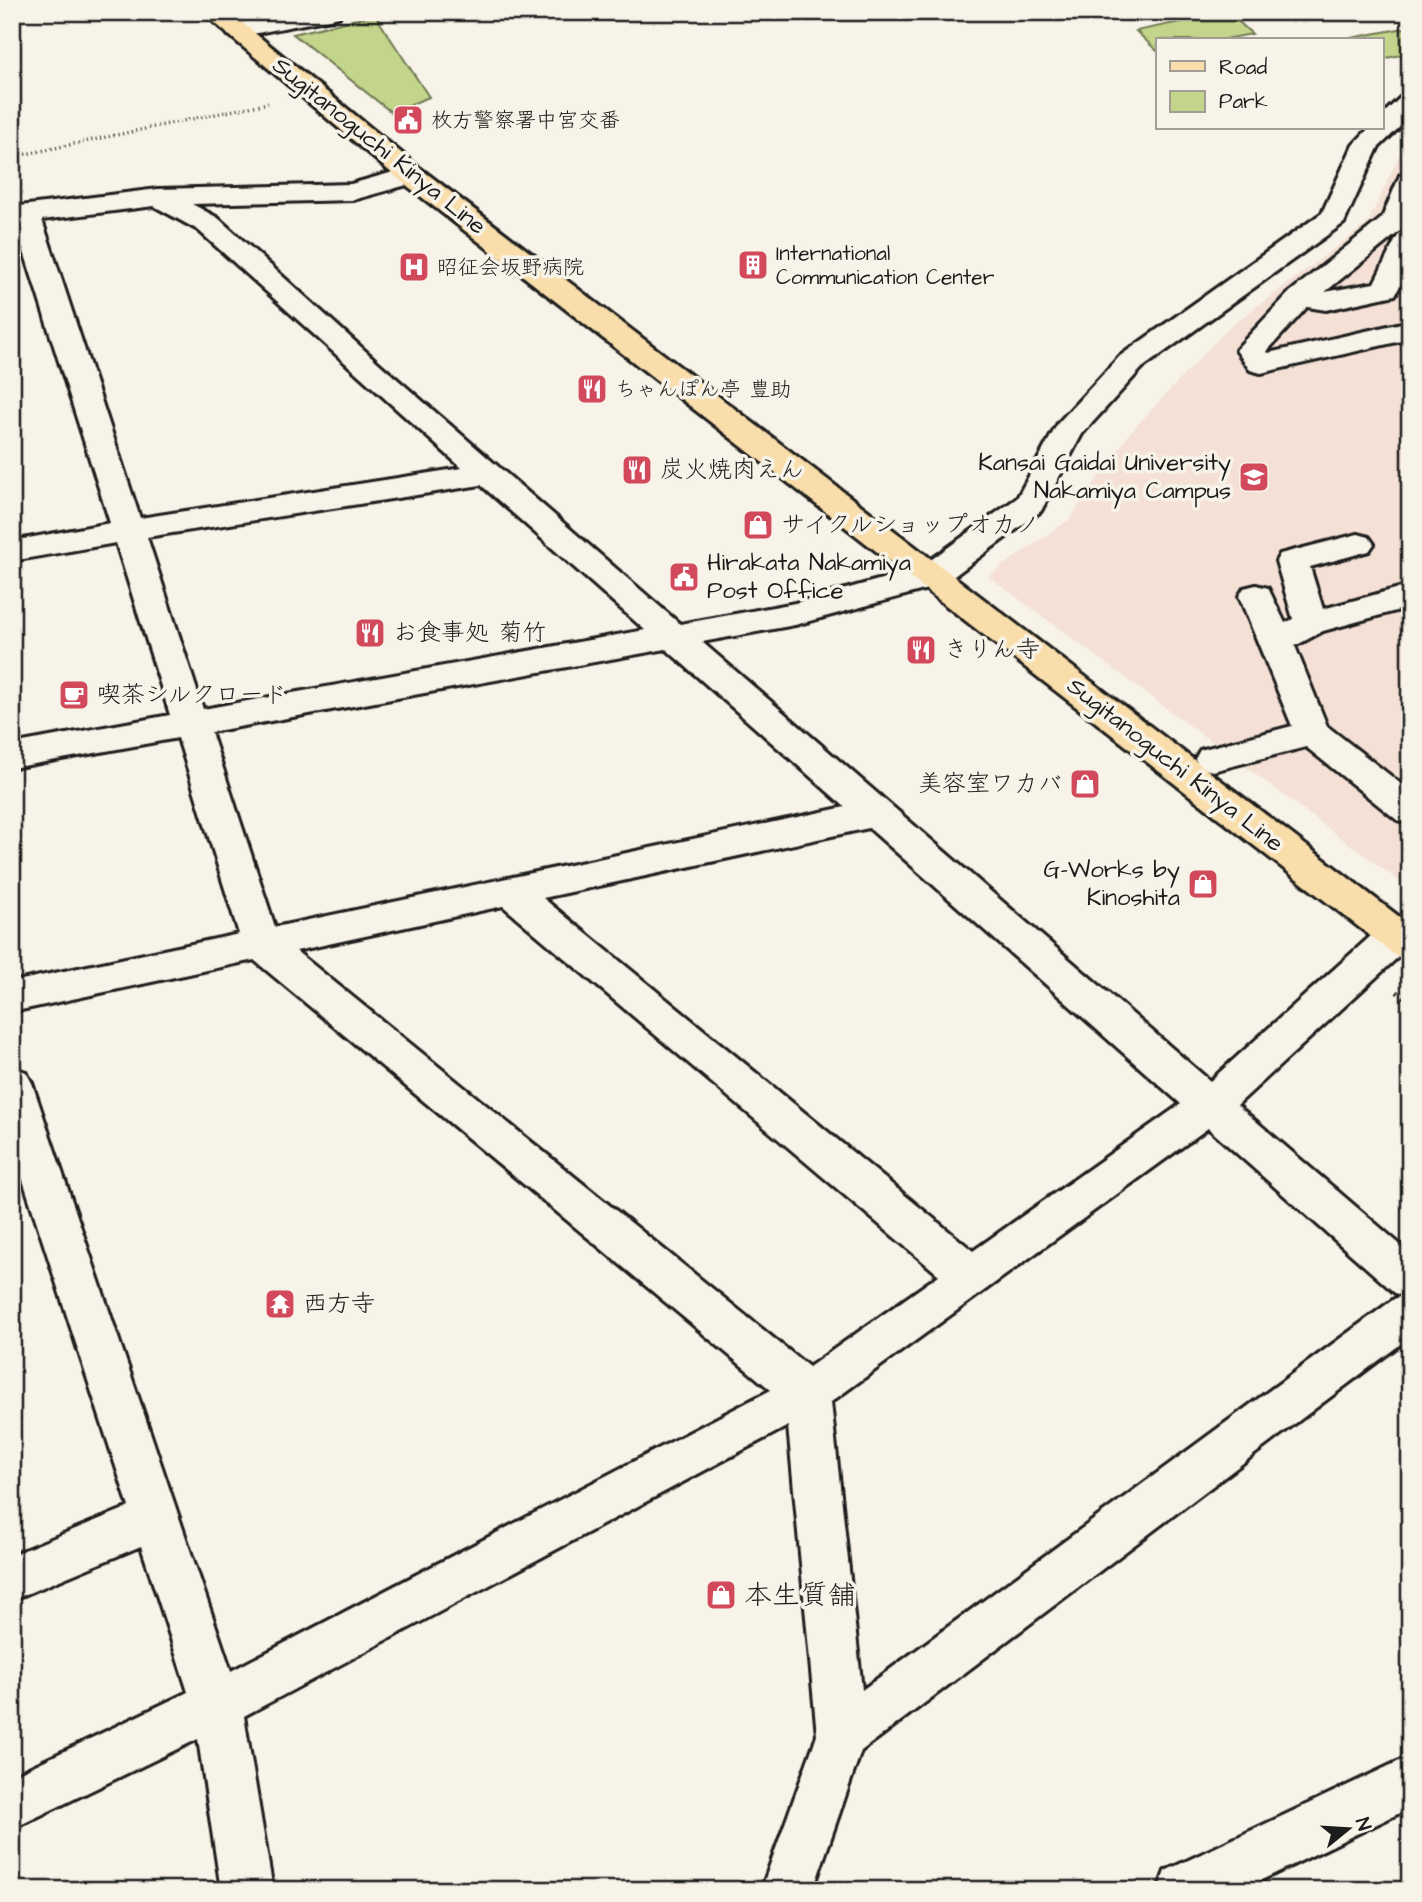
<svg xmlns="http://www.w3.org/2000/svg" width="1422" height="1902" font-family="'Architects Daughter','Klee One',sans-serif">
  <rect width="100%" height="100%" fill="#f7f3e8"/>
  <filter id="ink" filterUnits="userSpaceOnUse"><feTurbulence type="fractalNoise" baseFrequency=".0143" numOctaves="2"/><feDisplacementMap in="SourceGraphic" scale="14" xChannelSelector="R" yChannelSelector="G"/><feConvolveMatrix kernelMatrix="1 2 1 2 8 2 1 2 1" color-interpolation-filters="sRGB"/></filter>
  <g filter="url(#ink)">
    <path fill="#f4e0d5" d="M1410,140V889L988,576L1069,520L1129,434L1227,329L1368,223L1402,149Z"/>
    <path fill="#c2d58a" stroke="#6f7853" stroke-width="2" d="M1228,12L1252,34L1221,40H1158V52L1136,31Z
      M375,15L429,97L391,112L293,34Z
      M1410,27V53L1382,59V40H1340Z"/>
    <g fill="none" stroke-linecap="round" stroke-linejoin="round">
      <g stroke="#1c1c1c" stroke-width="6">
        <path id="minor" d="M291,12H342L339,17L330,19L237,37L228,35L225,30L228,25Z
          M1410,94V117L1378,148L1344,223L1142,368L1082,434L1041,511L942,585L795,625L702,642L1210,1081L1382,926L1396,922L1410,926V946L1237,1105L1410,1253V1337L861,1751L813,1890H761L817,1735L788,1426L244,1716L273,1890H221L198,1739L12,1829V1776L188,1692L141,1546L12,1600V1555L129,1507L12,1146V1067L26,1072L32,1083L231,1671L771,1390L254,960L12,1012V982L239,934L178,738L12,768V744L170,715L116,543L12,561V541L110,523L15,223H12V207L158,189L351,184L411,167L421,169L424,175L421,181L353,200L192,204L218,218L382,366L680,624L795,603L918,569L1017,498L1058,423L1120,356L1322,213L1353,145L1369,128H1382V115L1401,97ZM154,206L198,230L462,468L140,518L42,220ZM481,485L645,630L203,709L147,537ZM666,649L845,807L275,927L211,732ZM869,828L1181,1104L973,1251L543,898ZM503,906L939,1275L809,1367L296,951ZM1208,1128L1395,1293L1402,1296L1394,1299L862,1690L831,1402Z
          M1410,173V217L1404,228L1325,292L1374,283L1396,239L1400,233L1410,231V268L1395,295L1326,310L1307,307L1267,351L1268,353L1406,322L1410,323V339L1261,373L1250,370L1236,350L1241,344L1290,292L1382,218L1400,175Z
          M1358,534L1369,537L1374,544L1369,551L1310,567L1323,609L1410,585V607L1323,631L1295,646L1327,726L1410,791V824L1397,820L1306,747L1213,771L1200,768L1195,759L1200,750L1292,726L1239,596L1244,588L1256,585L1268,588L1285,623L1293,619L1276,561L1280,554Z
          M1410,1756V1808L1241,1890H1158L1165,1871Z"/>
      </g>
      <g stroke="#1c1c1c" stroke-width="6">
        <path id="major" d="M202,12H229L421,169L1410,925V960L1396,956L401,181Z"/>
      </g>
      <path stroke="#1c1c1c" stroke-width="3.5" stroke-dasharray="1 3.5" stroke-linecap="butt" d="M12,157L268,103"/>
      <path stroke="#1c1c1c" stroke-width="4.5" stroke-dasharray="2 5" stroke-linecap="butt" d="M1397,992L1410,1002"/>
      <use href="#minor" fill="#f7f3e8" fill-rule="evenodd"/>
      <use href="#major" fill="#f9deab" fill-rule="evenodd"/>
    </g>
  </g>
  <defs>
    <g id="civic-square" transform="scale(1.575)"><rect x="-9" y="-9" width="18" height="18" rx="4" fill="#d1495b" stroke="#f7f3e8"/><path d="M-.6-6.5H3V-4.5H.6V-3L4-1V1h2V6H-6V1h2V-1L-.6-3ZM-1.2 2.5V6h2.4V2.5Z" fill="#fff"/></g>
    <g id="building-square" transform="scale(1.575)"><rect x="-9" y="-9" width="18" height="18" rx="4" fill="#d1495b" stroke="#f7f3e8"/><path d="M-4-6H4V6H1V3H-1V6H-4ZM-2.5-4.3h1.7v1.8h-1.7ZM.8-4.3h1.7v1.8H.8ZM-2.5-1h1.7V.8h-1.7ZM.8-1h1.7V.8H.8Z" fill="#fff"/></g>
    <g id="hospital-square" transform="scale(1.575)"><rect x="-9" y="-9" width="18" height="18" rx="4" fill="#d1495b" stroke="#f7f3e8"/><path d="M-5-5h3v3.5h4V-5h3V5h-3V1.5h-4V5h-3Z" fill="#fff"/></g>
    <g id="restaurant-square" transform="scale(1.575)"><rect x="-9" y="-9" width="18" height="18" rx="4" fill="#d1495b" stroke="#f7f3e8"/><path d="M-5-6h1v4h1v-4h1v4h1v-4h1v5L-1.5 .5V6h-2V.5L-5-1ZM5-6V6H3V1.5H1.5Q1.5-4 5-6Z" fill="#fff"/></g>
    <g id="university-square" transform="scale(1.575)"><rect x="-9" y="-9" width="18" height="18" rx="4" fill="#d1495b" stroke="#f7f3e8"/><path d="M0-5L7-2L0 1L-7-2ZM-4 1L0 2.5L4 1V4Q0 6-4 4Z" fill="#fff"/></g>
    <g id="shop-square" transform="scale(1.575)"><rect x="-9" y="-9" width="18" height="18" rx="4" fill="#d1495b" stroke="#f7f3e8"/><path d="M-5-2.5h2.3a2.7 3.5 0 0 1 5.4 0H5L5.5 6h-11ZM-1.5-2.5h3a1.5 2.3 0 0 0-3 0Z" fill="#fff"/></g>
    <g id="cafe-square" transform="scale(1.575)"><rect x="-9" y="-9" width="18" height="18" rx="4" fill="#d1495b" stroke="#f7f3e8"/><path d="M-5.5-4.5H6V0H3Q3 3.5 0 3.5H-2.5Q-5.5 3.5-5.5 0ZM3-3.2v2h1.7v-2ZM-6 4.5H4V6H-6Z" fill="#fff"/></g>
    <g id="temple-square" transform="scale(1.575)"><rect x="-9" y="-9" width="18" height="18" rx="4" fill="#d1495b" stroke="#f7f3e8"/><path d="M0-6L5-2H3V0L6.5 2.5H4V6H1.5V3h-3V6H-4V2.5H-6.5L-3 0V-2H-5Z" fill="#fff"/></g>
  </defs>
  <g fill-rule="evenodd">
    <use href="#civic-square" x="408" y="120"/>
    <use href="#building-square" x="753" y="265"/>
    <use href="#hospital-square" x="414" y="267"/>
    <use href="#restaurant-square" x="592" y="389"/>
    <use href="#restaurant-square" x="637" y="470"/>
    <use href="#university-square" x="1254" y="477"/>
    <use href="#shop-square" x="758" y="525"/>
    <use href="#civic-square" x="684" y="577"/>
    <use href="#restaurant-square" x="370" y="633"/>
    <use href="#restaurant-square" x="921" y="650"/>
    <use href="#cafe-square" x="74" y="695"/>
    <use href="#shop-square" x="1085" y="784"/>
    <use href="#shop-square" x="1203" y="884"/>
    <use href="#temple-square" x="280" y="1304"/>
    <use href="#shop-square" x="721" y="1595"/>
  </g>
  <g text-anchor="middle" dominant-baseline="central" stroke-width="7" stroke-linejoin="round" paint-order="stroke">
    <g font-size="21" fill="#1c1c1c" stroke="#f7f3e8" text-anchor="start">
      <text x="431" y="120">枚方警察署中宮交番</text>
      <text x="776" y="253">International<tspan x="776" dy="24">Communication Center</tspan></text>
      <text x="437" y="267">昭征会坂野病院</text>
      <text x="615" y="389">ちゃんぽん亭 豊助</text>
    </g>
    <g font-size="24" fill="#1c1c1c" stroke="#f7f3e8">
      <text transform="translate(379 146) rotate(39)">Sugitanoguchi Kinya Line</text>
      <text transform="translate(1175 765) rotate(38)">Sugitanoguchi Kinya Line</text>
    </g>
    <g font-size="24" fill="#1c1c1c" stroke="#f7f3e8" text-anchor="start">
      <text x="1231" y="463" text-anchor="end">Kansai Gaidai University<tspan x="1231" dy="28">Nakamiya Campus</tspan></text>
      <text x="660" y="470">炭火焼肉えん</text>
      <text x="781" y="525">サイクルショップオカノ</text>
      <text x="707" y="563">Hirakata Nakamiya<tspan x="707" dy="28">Post Office</tspan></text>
      <text x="393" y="633">お食事処 菊竹</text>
      <text x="944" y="650">きりん寺</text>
      <text x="97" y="695">喫茶シルクロード</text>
      <text x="1062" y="784" text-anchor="end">美容室ワカバ</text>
      <text x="1180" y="870" text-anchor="end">G-Works by<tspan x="1180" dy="28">Kinoshita</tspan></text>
      <text x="303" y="1304">西方寺</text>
    </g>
    <g font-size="28" fill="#1c1c1c" stroke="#f7f3e8" text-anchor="start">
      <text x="744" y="1595">本生質舗</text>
    </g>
  </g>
  <rect width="1422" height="1902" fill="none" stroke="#f7f3e8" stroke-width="42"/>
  <rect x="21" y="21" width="1380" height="1860" fill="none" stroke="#1c1c1c" stroke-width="2.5" filter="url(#ink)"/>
  <rect x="1156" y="38" width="228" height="91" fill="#f7f3e8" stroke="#9f9d96" stroke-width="2"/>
  <rect x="1170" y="61" width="35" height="10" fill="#f9deab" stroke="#9f9d96" stroke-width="2"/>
  <text x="1219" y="74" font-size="21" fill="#1c1c1c">Road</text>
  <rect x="1170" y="91" width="35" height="21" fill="#c2d58a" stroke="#9f9d96" stroke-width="2"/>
  <text x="1219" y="108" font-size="21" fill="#1c1c1c">Park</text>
  <g transform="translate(1348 1829) rotate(72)" stroke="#f7f3e8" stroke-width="5" paint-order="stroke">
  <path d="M0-5L12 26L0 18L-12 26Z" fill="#1c1c1c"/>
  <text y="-10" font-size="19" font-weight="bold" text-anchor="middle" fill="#1c1c1c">N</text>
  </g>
</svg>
